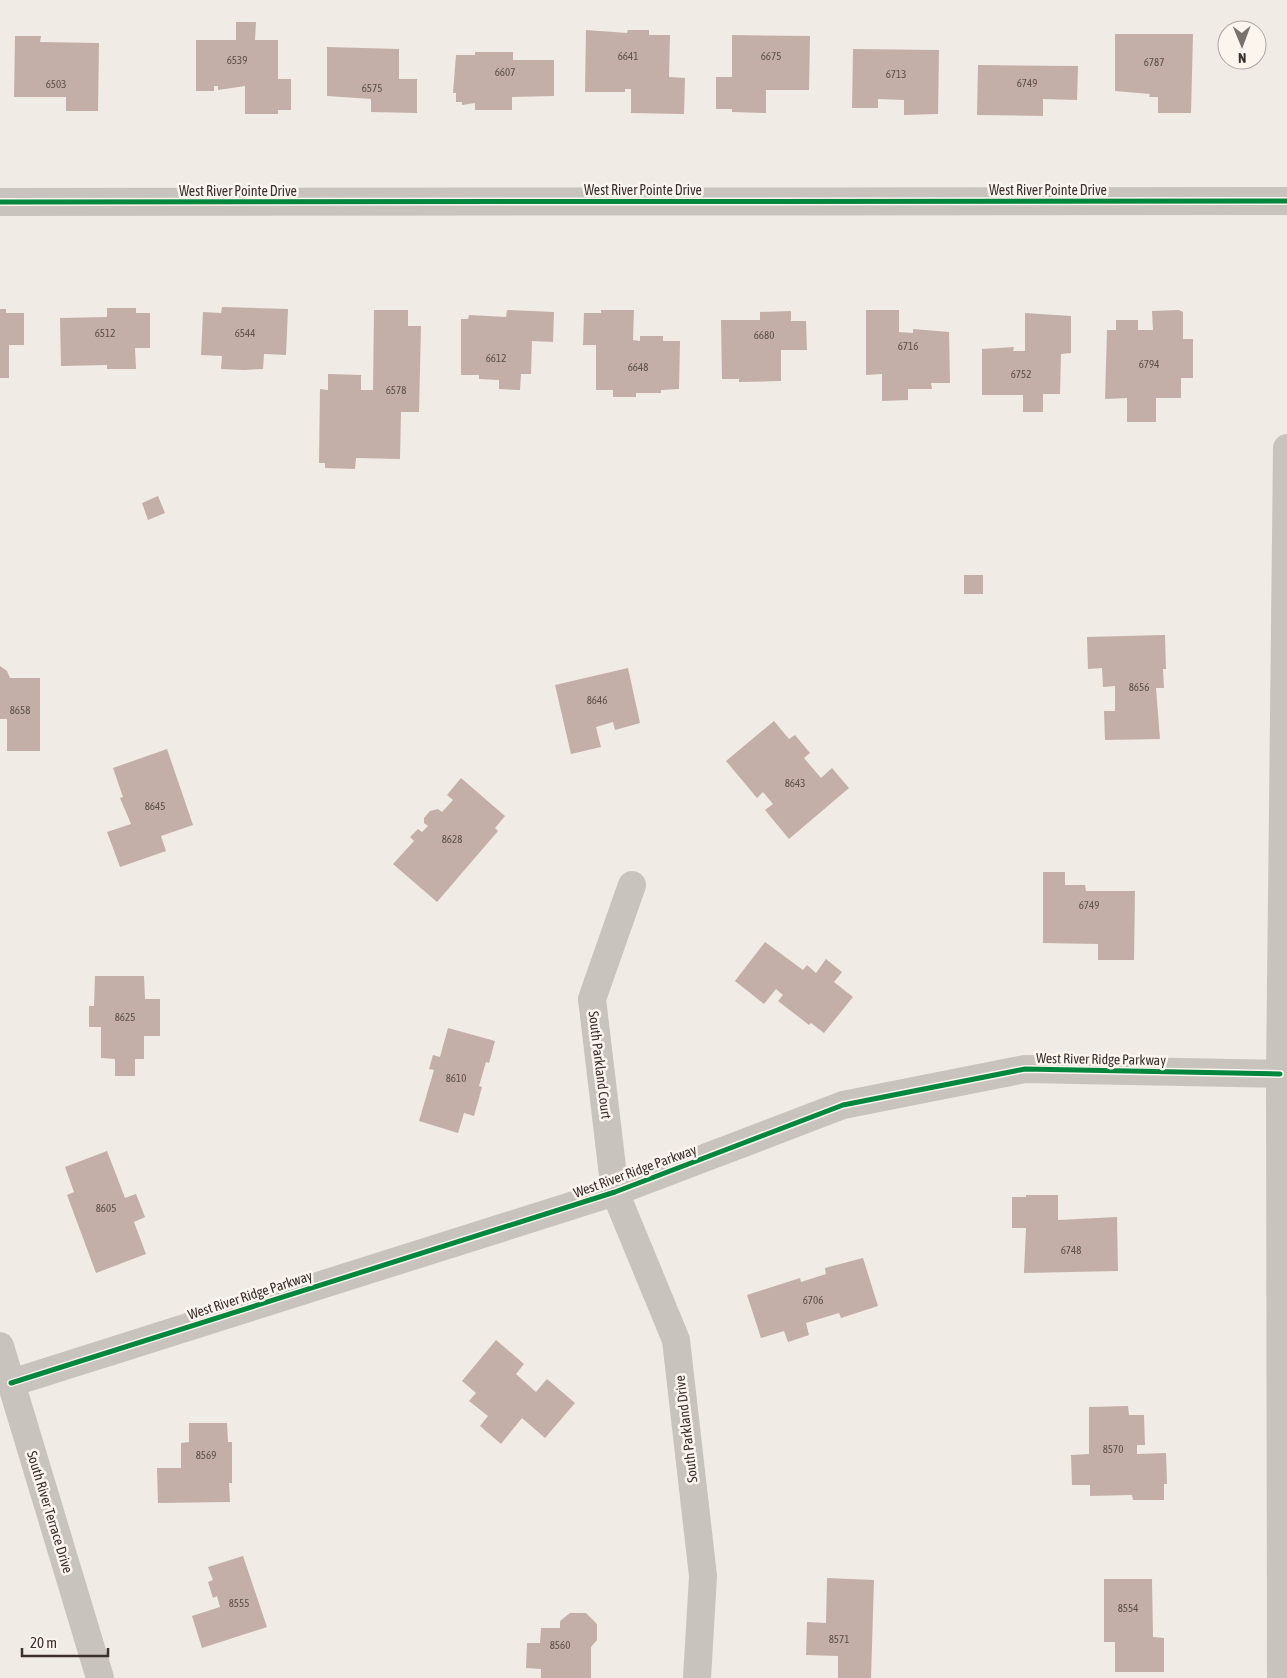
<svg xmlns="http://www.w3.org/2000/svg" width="1287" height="1678" font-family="'Asap Condensed',sans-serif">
  <rect width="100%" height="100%" fill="#f0ebe5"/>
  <path fill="#c3afa7" d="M236,22H256L255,40H278V79H291V110H278V114H245V86L218,90V86H214V91H196V40H236Z
    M586,30L627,33L628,30H649V35H670L669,77L685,78L684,114L631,113V89H625V92H585Z
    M1115,34H1193L1191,113H1158V97H1149L1150,94L1115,91Z
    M732,35L810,36L809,90H766V113L732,112V109H716V77H732Z
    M15,36H41L40,42L99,43L98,111H66V97H14Z
    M327,47L399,49V79H417V113L371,112V99L327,96Z
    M853,49L939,50L938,114L904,115V100L878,99V108H852Z
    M475,52H513V60H554V96L512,97V110H475V103L462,105V102H456V93H453L456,55H475Z
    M978,65L1078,66L1077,100L1043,99V116L977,115Z
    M222,307L288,309L286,355L264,354L263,369L244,370L221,369L222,356L201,355L203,312L221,313Z
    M107,308H136V313H150V348H135L136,369H107V365L61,366L60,318L107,317Z
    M0,309H6V313H24V345H9V378H0Z
    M374,310H408V326H421L419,412H401L400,459L356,458L355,469L325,468V463H319L320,389L328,390V374L361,375V390H373Z
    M507,310L554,312L553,342L532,341L531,374H521L520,390L499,389V380L479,379V375H461V319H468L469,315L506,317Z
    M601,310H634L633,340L640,341V336H663V341H680L679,389L661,390V393H636V397H613V390H596V345H583L584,313H601Z
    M866,310H899V332L913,333V329L949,332L950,383H931L932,389H908V400L882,401V374L866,375Z
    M1179,310L1183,312V339H1193V378H1181V398H1156V422H1127V398L1105,399L1107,330H1116V320H1138V330H1153L1152,311Z
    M791,311V321H806L807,350H781V381L739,382V379H722L721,320H760V312Z
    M1025,313L1071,316V353L1061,354L1060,394H1043V412H1023V395H982V349L1014,347L1013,351H1025Z
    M158,496L165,513L148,520L142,503Z
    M964,575H983V594H964Z
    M1164,635H1165L1166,669H1163L1164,688H1156L1160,739L1105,740L1104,711H1115V686L1103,687L1102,668L1088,669L1087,637Z
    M0,666L7,671L10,678H40V751H7V719H0Z
    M628,668L640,723L615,730L613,722L596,727L601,747L571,754L555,685Z
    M774,721L789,739L795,735L810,753L804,758L821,778L832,768L849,788L789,839L765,810L773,804L763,792L757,798L726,761Z
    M167,749L193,825L161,836L166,851L120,867L107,832L131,824L120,798L123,797L113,768Z
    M461,778L505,816L495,828L498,831L437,902L393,864L414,841L410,837L418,829L422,832L428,826L424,823V818L430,811L438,809L442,812L453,800L447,795Z
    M1043,872H1065V885H1085L1086,891H1135L1134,960H1098V944L1043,943Z
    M765,942L803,970L807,965L816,973L826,959L842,972L834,982L853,997L824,1033L811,1023L809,1025L778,1001L783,995L776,989L764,1004L735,981Z
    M95,976H144L145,999H160V1036H144V1059H135V1076H115V1059L101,1058V1027H89V1006H94Z
    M448,1028L495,1041L489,1063L486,1062L479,1086L482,1087L474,1116L464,1113L458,1133L419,1121L434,1070L429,1069L433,1055L440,1057Z
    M107,1151L125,1198L136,1194L145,1217L134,1222L146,1254L96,1273L67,1195L74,1192L65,1167Z
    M1026,1195H1058V1220L1117,1217L1118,1271L1024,1273L1026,1228H1012V1197H1026Z
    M863,1258L878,1306L841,1318L839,1313L806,1323L809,1335L788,1342L784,1331L761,1338L747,1295L800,1278L801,1282L826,1274L825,1268Z
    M496,1340L524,1364L516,1374L536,1392L547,1379L575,1403L545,1438L522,1418L501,1444L480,1426L488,1416L469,1401L476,1393L462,1381Z
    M1128,1406L1129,1415H1144L1145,1445H1137V1454L1166,1453L1167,1484H1164V1500H1133L1132,1495L1090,1496V1485H1072L1071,1455L1089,1454V1407Z
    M189,1423H227L228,1442H232V1483H229L230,1502L158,1503L157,1468H181V1443L189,1442Z
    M243,1556L267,1627L202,1648L192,1616L220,1607L217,1596L213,1598L208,1582L213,1580L208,1567Z
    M827,1578L874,1580L871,1678H838V1656L806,1655L807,1622L826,1623Z
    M1104,1579H1152L1153,1637L1164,1638V1672H1115V1642H1104Z
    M570,1613H586L597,1624V1640L591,1647V1678H541V1669L526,1668L527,1643H540L541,1628H560V1621Z"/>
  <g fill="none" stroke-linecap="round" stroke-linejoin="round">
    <path stroke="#c9c3be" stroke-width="28" d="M0,202L1287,201
      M632,885L592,999L615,1192L676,1340L703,1576L697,1678
      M0,1346L100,1678
      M11,1383L615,1192L843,1105L1025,1069L1280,1074"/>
    <path stroke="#c9c3be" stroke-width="28" d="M1281,1678L1280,1074L1287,448"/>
    <g stroke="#fbf5ee" stroke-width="8">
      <path id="cycleway" d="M0,202L1287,201
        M11,1383L615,1192L843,1105L1025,1069L1280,1074"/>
    </g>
    <use href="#cycleway" stroke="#00873e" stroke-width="5"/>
  </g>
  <g text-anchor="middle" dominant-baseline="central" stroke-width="5" stroke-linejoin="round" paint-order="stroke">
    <g font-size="11" fill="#5d504a">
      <text x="628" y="56">6641</text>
      <text x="771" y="56">6675</text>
      <text x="237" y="60">6539</text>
      <text x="1154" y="62">6787</text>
      <text x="505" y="72">6607</text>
      <text x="896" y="74">6713</text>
      <text x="1027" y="83">6749</text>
      <text x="56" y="84">6503</text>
      <text x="372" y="88">6575</text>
      <text x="105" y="333">6512</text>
      <text x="245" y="333">6544</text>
      <text x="764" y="335">6680</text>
      <text x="908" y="346">6716</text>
      <text x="496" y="358">6612</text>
      <text x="1149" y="364">6794</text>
      <text x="638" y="367">6648</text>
      <text x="1021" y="374">6752</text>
      <text x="396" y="390">6578</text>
      <text x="1139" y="687">8656</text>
      <text x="597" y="700">8646</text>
      <text x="20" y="710">8658</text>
      <text x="795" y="783">8643</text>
      <text x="155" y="806">8645</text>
      <text x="452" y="839">8628</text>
      <text x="1089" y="905">6749</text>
      <text x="125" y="1017">8625</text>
      <text x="456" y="1078">8610</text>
      <text x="106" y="1208">8605</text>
      <text x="1071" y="1250">6748</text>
      <text x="813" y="1300">6706</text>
      <text x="1113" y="1449">8570</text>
      <text x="206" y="1455">8569</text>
      <text x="239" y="1603">8555</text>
      <text x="1128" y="1608">8554</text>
      <text x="839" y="1639">8571</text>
      <text x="560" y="1645">8560</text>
    </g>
    <g font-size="14" fill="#3b302b" stroke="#fbf5ee">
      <text x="643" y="190">West River Pointe Drive</text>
      <text x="1048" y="190">West River Pointe Drive</text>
      <text x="238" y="191">West River Pointe Drive</text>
      <text transform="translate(1101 1059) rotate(1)">West River Ridge Parkway</text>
      <text transform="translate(600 1065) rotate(83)">South Parkland Court</text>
      <text transform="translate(635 1171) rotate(-20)">West River Ridge Parkway</text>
      <text transform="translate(250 1295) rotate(-18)">West River Ridge Parkway</text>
      <text transform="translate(686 1429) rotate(-97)">South Parkland Drive</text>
      <text transform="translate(50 1512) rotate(73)">South River Terrace Drive</text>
    </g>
  </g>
  <g transform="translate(1242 45) rotate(179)"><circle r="24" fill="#fbf5ee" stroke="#aea6a0"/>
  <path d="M0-4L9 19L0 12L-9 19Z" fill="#7a716c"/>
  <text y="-8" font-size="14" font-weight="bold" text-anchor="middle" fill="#3b302b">N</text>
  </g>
  <path d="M22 1648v8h86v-8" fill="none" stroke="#3b302b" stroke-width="2.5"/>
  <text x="30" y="1648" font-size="15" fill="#3b302b" stroke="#fbf5ee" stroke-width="4" paint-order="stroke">20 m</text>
</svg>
